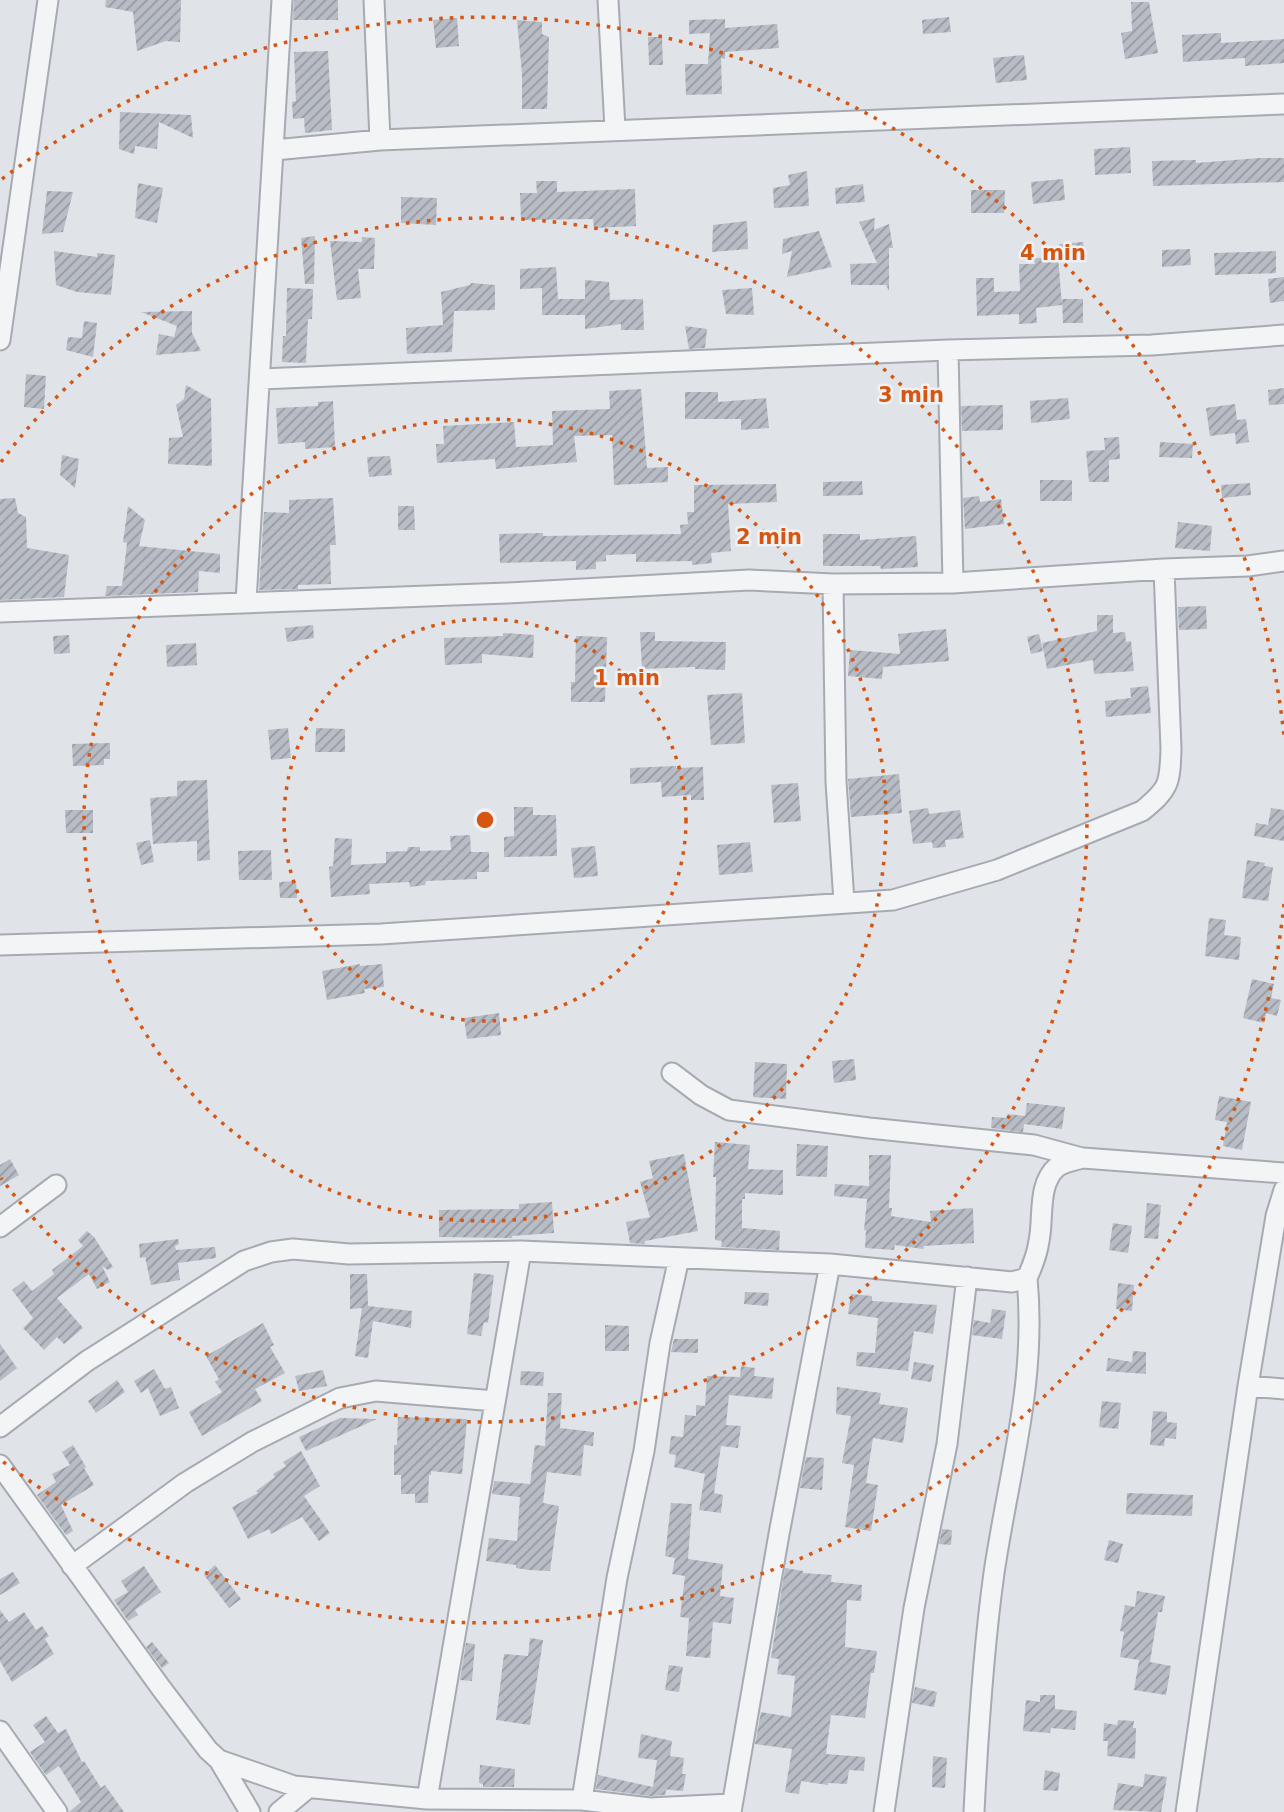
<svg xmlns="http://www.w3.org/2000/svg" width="1284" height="1812" font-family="'DejaVu Sans',sans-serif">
  <defs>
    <pattern id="building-hatch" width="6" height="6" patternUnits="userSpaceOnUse" patternTransform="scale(1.75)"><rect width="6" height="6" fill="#b8bcc4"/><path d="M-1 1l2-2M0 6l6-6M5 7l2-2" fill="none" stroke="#9699a1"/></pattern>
  </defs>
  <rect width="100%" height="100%" fill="#e0e3e8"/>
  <path fill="url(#building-hatch)" d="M106,0H181L180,42L166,41L137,51L133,12L105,7Z
    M294,0H338V20H293Z
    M1131,2H1149L1158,53L1125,59L1121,33L1132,31Z
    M949,17L951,32L923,34L922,20Z
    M457,18L459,46L436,48L433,20Z
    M725,19V28L777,24L779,48L725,52V59L721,58L722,94L686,95L685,64H708L710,33L689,34V20Z
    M517,20L542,22V34L549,37L547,109H522V74Z
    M1221,33V43L1284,39V63L1245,66V58L1183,62L1182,35Z
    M648,37H662L663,65H649Z
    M328,51L332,130L305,133L304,118L293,119L292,102L296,101L294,52Z
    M1024,55L1027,80L996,83L993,58Z
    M120,112L191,115L193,138L159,122L157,149L135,146L134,154L119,149Z
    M1130,147L1131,173L1095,175L1094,149Z
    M1260,158H1284V182L1153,186L1152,161L1196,160V163Z
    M807,171L809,206L774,208L773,188L790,185L788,175Z
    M1063,179L1065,200L1033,204L1031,182Z
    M536,181H557V192L635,189L636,226L594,228L593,219L521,220L520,193H537Z
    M138,183L163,188L157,223L135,218Z
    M863,184L865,202L836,204L835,188Z
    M971,190H1005L1004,213H971Z
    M47,191L73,192L63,232L42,234Z
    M401,197L437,198L436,225L401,223Z
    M875,218L874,230L889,224L893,248H889V291L886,285H851L850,264L877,263L859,222Z
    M747,221L748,249L712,252L713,225Z
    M819,231L832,267L787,277L792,251L782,254L783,239Z
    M315,236L314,284H305L301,238Z
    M362,237L375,238L374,269H358L361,298L337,300L330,241L362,242Z
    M1083,242L1085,257L1061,259L1059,244Z
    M1190,249L1191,265L1162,267V250Z
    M54,251L97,257V253L115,255L111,295L77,292L56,285Z
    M1276,251V273L1215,275L1214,253Z
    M1058,257L1062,305L1036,308L1037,323L1019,324V314L977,316L976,278H994V292L1020,291L1019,264H1035L1034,258Z
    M556,267L558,299H585V280L609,282L610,300L643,299L644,330H621V324L585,329V315H542V288L520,289V269Z
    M1284,277V301L1270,303L1268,279Z
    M471,283L495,285V310L454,311L452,352L407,354L406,328L443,325L441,292L470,285Z
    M287,288L313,289L312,319H308L306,363L282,362L283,336H286Z
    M752,288L754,315L726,314L722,290Z
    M1062,299H1083V323H1063Z
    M192,311V333L201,351L156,355L159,334L174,337L177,326L141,312Z
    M84,321L97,323L93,357L66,350L68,337L82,338Z
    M685,326L707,329L705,348L689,349Z
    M26,374L46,376L44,409L24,407Z
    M186,385L211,399L212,466L168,464L169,438L183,437L176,405L184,399Z
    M1284,388V404L1269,405L1268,390Z
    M641,389L647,468L668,467V482L614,485L612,435L574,436L577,462L496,469L495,459L437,463L436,444H444L443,426L514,422L516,447L553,445L552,411L610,409L609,391Z
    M685,392H718V402L766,398L769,428L741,430V419H685Z
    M1068,398L1070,419L1031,423L1030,401Z
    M333,401L335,447L305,449V442L278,444L276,408L318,406V402Z
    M1235,404L1237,420L1246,419L1249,442L1236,444L1235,433L1210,436L1206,408Z
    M1003,405V430L962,431L961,406Z
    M1119,437L1120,459L1109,460V482H1089L1086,451L1105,450L1104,438Z
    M1160,442L1193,444L1192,458L1159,457Z
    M62,455L79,459L75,488L60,475Z
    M390,456L392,475L369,477L367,457Z
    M1040,480H1072V501H1040Z
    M862,481L863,495L823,496V482Z
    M1250,483L1251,495L1222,498L1221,485Z
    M776,484L777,502L728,504L731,551L711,553L712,563L692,565V561L636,562V554L606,555V561L596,562V569L576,570V561L500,563L499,534L543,533V536L681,534L680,525L688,524L687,512H694V485Z
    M979,496L980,502L1001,499L1004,524L965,529L963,498Z
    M15,498L18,513L26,517L27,548L69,555L64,597L0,600V499Z
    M333,498L336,545H330L331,584L298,585V589L259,590L264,512L289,513V500Z
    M128,506L145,520L139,546L220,554V573L199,571L198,592L105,596L107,586H122L127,543L123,542Z
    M398,506H414L415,530H398Z
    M1178,522L1212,526L1210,551L1175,548Z
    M823,534H860V540L916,536L918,567L881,569L880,566H823Z
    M1206,606L1207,629L1179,630L1178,607Z
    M1097,615H1113V633L1125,632L1126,642L1131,641L1134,671L1094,674L1093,660L1047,669L1042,643L1097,631Z
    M313,625L314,638L287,642L285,628Z
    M946,629L949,661L883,667L882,679L848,676L850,650L900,654L898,634Z
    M640,632H655V641L726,642L725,670L695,669V667L642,669Z
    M503,633L534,635L533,658L482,654V663L445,665L444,638L503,636Z
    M1039,634L1043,651L1031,654L1027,637Z
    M69,635L70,653L54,654L53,636Z
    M576,636L607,637L605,702H571V682H575Z
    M196,643L197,665L167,667L166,645Z
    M1148,686L1151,713L1106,717L1105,701L1131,698L1130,688Z
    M742,693L745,743L711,745L707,695Z
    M288,728L291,758L271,760L268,730Z
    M316,728L345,729V752H315Z
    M110,743V759H104V765L73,766L72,744Z
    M676,766V768L703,767L704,800H691V795L662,797L661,782L630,784V768Z
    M899,774L902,813L851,817L848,779Z
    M207,780L210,860L197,861V841L153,844L150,798L177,796V781Z
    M798,783L801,821L774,823L771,785Z
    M514,807H533V815H556L557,856L504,857V837L514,836Z
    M928,808L929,814L960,810L964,838L945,840L946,847L933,848L932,842L913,844L909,811Z
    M1271,808L1284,810V841L1254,836L1256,823L1268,825Z
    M65,810H93V833H66Z
    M470,835L471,852H489V872H477V879L426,881L425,885L410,887L409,882L369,884L370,894L331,897L329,867L333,866L335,838L352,839L351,865L386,863V852L407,851L408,847H420V851L451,850L450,836Z
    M150,840L154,862L141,865L136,843Z
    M750,842L753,872L719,875L717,845Z
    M595,846L598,876L574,878L571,848Z
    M271,850L272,880H239L238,851Z
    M1247,860L1265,863L1264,866L1273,867L1268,901L1242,898Z
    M296,881L297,898H280L279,882Z
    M1209,918L1226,920L1224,935L1241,937L1239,960L1205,956Z
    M360,964V966L382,964L384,987L364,989L365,993L327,1000L322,971Z
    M1252,979L1274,984L1271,998L1281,1000L1277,1016L1266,1013L1264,1023L1243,1018Z
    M499,1013L501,1035L467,1039L464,1018Z
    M854,1059L856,1080L834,1083L832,1061Z
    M755,1062L787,1064L786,1099L753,1097Z
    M1219,1096L1251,1102L1242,1150L1223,1146L1227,1122L1215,1120Z
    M1027,1103L1065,1107L1062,1129L1024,1124L1023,1132L991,1128L992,1117L1007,1118L1008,1114L1025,1116Z
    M715,1142L750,1145L748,1169L783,1170V1195L745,1193V1199H742V1228L780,1231L779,1250L721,1247L722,1241L715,1240L716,1177H713Z
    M797,1144L828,1146L827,1177L796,1176Z
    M684,1154L698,1231L645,1241V1244L630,1243L626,1222L650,1217L640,1182L653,1178L649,1161Z
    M869,1155H891L889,1208H892L891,1216L931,1222L930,1211L973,1208L974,1243L924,1246L923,1249L895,1245L894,1250L865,1248L866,1230H864L867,1199L834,1196L835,1184L869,1186Z
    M10,1159L19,1175L0,1186V1165Z
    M552,1202L554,1233L512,1236V1238L439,1237V1210L519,1209V1204Z
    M1147,1203L1161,1205L1158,1239L1144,1238Z
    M1113,1223L1132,1226L1128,1253L1109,1250Z
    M87,1231L94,1237L113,1267L108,1270L102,1266L110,1282L97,1289L89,1274L57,1298L83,1328L64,1344L57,1337L44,1350L23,1328L33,1318L12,1290L24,1281L32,1291L54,1274L52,1270L83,1246L78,1240Z
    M178,1239L179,1244L175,1246L176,1250L215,1247L216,1258L178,1263L180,1280L151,1285L145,1257L140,1258L139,1244Z
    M474,1273L494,1275L488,1323L484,1322L481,1336L467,1334Z
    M350,1274H367L368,1306L412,1311L411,1328L373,1321L368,1358L355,1356L362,1308L350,1309Z
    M1118,1283L1134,1285L1132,1311L1116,1309Z
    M745,1292L769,1293L768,1306L744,1304Z
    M851,1294L872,1296V1301L937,1305L933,1334L914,1331L908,1371L856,1366L857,1352L875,1353L878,1318L848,1314Z
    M992,1309L1006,1311L1002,1339L972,1335L974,1320L990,1323Z
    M263,1323L274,1345L270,1347L285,1373L255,1389L262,1401L202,1436L189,1412L222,1392L215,1382L219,1379L206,1356Z
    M605,1325L629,1326V1351H605Z
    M674,1339H698V1353L671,1352Z
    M0,1344L17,1368L0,1381Z
    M1133,1351L1146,1352V1374L1106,1371L1108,1358L1132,1362Z
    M914,1362L934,1365L931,1382L911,1379Z
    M741,1366L755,1368L754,1376L774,1378L772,1399L729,1395L726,1425L741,1426L738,1448L721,1446L714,1493L723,1495L721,1513L699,1510L705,1474L674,1467L676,1455L669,1454L671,1436L683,1437L685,1415L696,1416V1405L705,1406L707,1376L740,1377Z
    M154,1369L165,1389L171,1387L179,1408L160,1416L148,1388L141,1393L134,1381Z
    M323,1370L327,1386L299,1391L295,1376Z
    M521,1371L544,1372L543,1386L520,1385Z
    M117,1380L125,1392L96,1413L88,1401Z
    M837,1387L881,1393L879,1404L908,1408L903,1443L873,1438L866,1483L878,1485L871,1531L845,1527L854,1465L842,1463L851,1416L836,1414Z
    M548,1393H562L560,1428L594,1432L593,1446L584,1445L581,1476L547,1472L543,1503L559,1506L550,1571L529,1570L516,1568V1565L486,1561L489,1538L517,1541L520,1497L492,1494L494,1481L530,1484L535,1445L545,1446Z
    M1102,1401L1121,1403L1118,1429L1099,1427Z
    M1153,1411L1167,1412V1422L1177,1423L1176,1439L1165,1438L1164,1446L1150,1445Z
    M398,1417L467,1419L462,1474L431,1471V1475H429L428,1503H415V1494H401V1475H394V1445H397Z
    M340,1418L377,1419L306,1451L299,1437Z
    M73,1445L86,1467L84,1468L94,1485L61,1505L73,1531L66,1535L37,1495L56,1482L52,1474L70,1465L62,1452Z
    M301,1451L320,1486L304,1496L330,1533L319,1541L302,1517L271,1534L269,1529L248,1539L232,1507L258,1493L256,1491L275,1477L273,1474L286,1466L283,1462Z
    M806,1457L824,1458L822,1490L800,1488Z
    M1127,1493L1193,1495L1192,1516L1126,1514Z
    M671,1503L692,1504L688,1559L723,1564L720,1596L734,1598L731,1624L713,1622L710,1658L686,1656L689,1618L680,1617L685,1576L672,1574L675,1558L665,1556Z
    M942,1529L952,1530L951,1545L939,1544Z
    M1109,1540L1123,1544L1118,1563L1104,1560Z
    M215,1565L241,1599L229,1608L204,1575Z
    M144,1566L161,1592L135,1610L138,1615L128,1621L114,1600L128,1592L121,1581Z
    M785,1568L803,1571V1573L832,1575L831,1582L862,1585L861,1601L847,1600L845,1647L877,1651L874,1673H871L865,1718L831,1715L826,1754L865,1757L864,1771L849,1770L847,1784L828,1783V1785L801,1781L799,1794L785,1792L792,1749L755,1744L761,1712L791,1717L795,1676L777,1674L779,1659L771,1658Z
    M13,1572L20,1583L0,1595V1579Z
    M1137,1591L1165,1596L1162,1612H1158L1150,1662L1171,1666L1166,1695L1134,1690L1139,1660L1120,1657L1124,1632L1120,1631L1125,1605L1135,1607Z
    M0,1610L9,1622L24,1612L36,1630L42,1626L49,1636L45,1639L54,1654L12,1682L0,1661Z
    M530,1638L543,1640L530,1725L496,1720L504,1654L528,1656Z
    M152,1642L169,1663L162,1668L146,1647Z
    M466,1643L475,1644L472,1681L460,1680Z
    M669,1665L683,1667L679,1692L665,1690Z
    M915,1687L937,1692L934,1707L912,1703Z
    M1040,1695H1055V1709L1077,1711L1075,1730L1051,1728L1050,1733L1023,1731L1026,1700L1040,1702Z
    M46,1716L58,1733L66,1729L82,1762L84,1761L101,1788L105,1785L124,1812H69L81,1802L59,1766L46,1775L30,1752L45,1742L33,1725Z
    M1118,1720L1134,1721L1133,1728H1136L1135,1759L1107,1756L1108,1741H1103L1104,1723L1117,1725Z
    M641,1734L672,1741L670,1756L684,1758L682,1774H686L683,1791L660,1789L666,1790L665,1795L650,1796L596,1789L598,1775L653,1787L657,1760L638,1758Z
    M933,1756L947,1758L945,1788L932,1787Z
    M480,1765L515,1769L514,1787H483V1784L479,1783Z
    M1045,1770L1060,1773L1058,1791L1043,1790Z
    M1145,1774L1167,1777L1161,1812L1113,1810L1118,1783L1143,1787Z"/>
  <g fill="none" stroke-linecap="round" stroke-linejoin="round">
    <g stroke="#a6aab2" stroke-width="23">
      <path id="minor" d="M374,0L380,140
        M608,0L615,129
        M274,150L380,140L1284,104
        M0,340L48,0
        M948,350L953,583
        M261,379L948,350L1152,345L1284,335
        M833,584L836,782L844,902
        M246,601L282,0
        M0,612L507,593L749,580L833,584L953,583L1164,569L1248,566L1284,561
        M0,945L381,934L893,900L997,870L1142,811C1169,789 1170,784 1171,749L1164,569
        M672,1073L701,1095L729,1110L869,1128L1034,1145L1082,1158
        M0,1227L56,1185
        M1248,1386L1284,1389
        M0,1427L87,1361L244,1261L271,1252L293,1249L349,1254L521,1251L830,1264L1012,1282L1027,1278C1033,1265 1037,1255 1039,1241C1044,1217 1037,1184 1057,1167C1064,1162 1075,1160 1083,1158L1284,1173
        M0,1465L161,1688L208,1750L219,1760L294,1786L427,1799L582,1800L650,1808L731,1804
        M72,1566L185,1483L252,1442L340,1398L376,1391L495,1401
        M0,1731L57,1812
        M219,1760L250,1812
        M427,1799L521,1251
        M582,1800L617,1578L644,1451L660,1343L679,1258
        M279,1812L308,1788
        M731,1812L779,1534L830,1264
        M884,1812L914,1608L947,1444L967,1277
        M974,1812C978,1732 983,1652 994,1573C1009,1471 1037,1382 1027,1278
        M1186,1812L1248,1386L1276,1216L1284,1190"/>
    </g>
    <use href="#minor" stroke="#f2f4f6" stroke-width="19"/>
  </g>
  <g fill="none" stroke="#d55511" stroke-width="3.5" stroke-dasharray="3.5 7">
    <circle cx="485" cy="820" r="201"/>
    <circle cx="485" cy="820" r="401"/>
    <path d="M1 462A602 602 0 1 1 1 1178"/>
    <path d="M1284 904A803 803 0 0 1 2 1461M2 179A803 803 0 0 1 1284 736"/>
  </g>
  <circle cx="485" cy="820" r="10" fill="#d55511" stroke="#eff2f5" stroke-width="3.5"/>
  <g font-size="21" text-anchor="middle" font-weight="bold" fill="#d55511" stroke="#eff2f5" stroke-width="5" stroke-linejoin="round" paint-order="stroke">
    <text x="1053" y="260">4 min</text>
    <text x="911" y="402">3 min</text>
    <text x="769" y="544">2 min</text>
    <text x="627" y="685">1 min</text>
  </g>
</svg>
